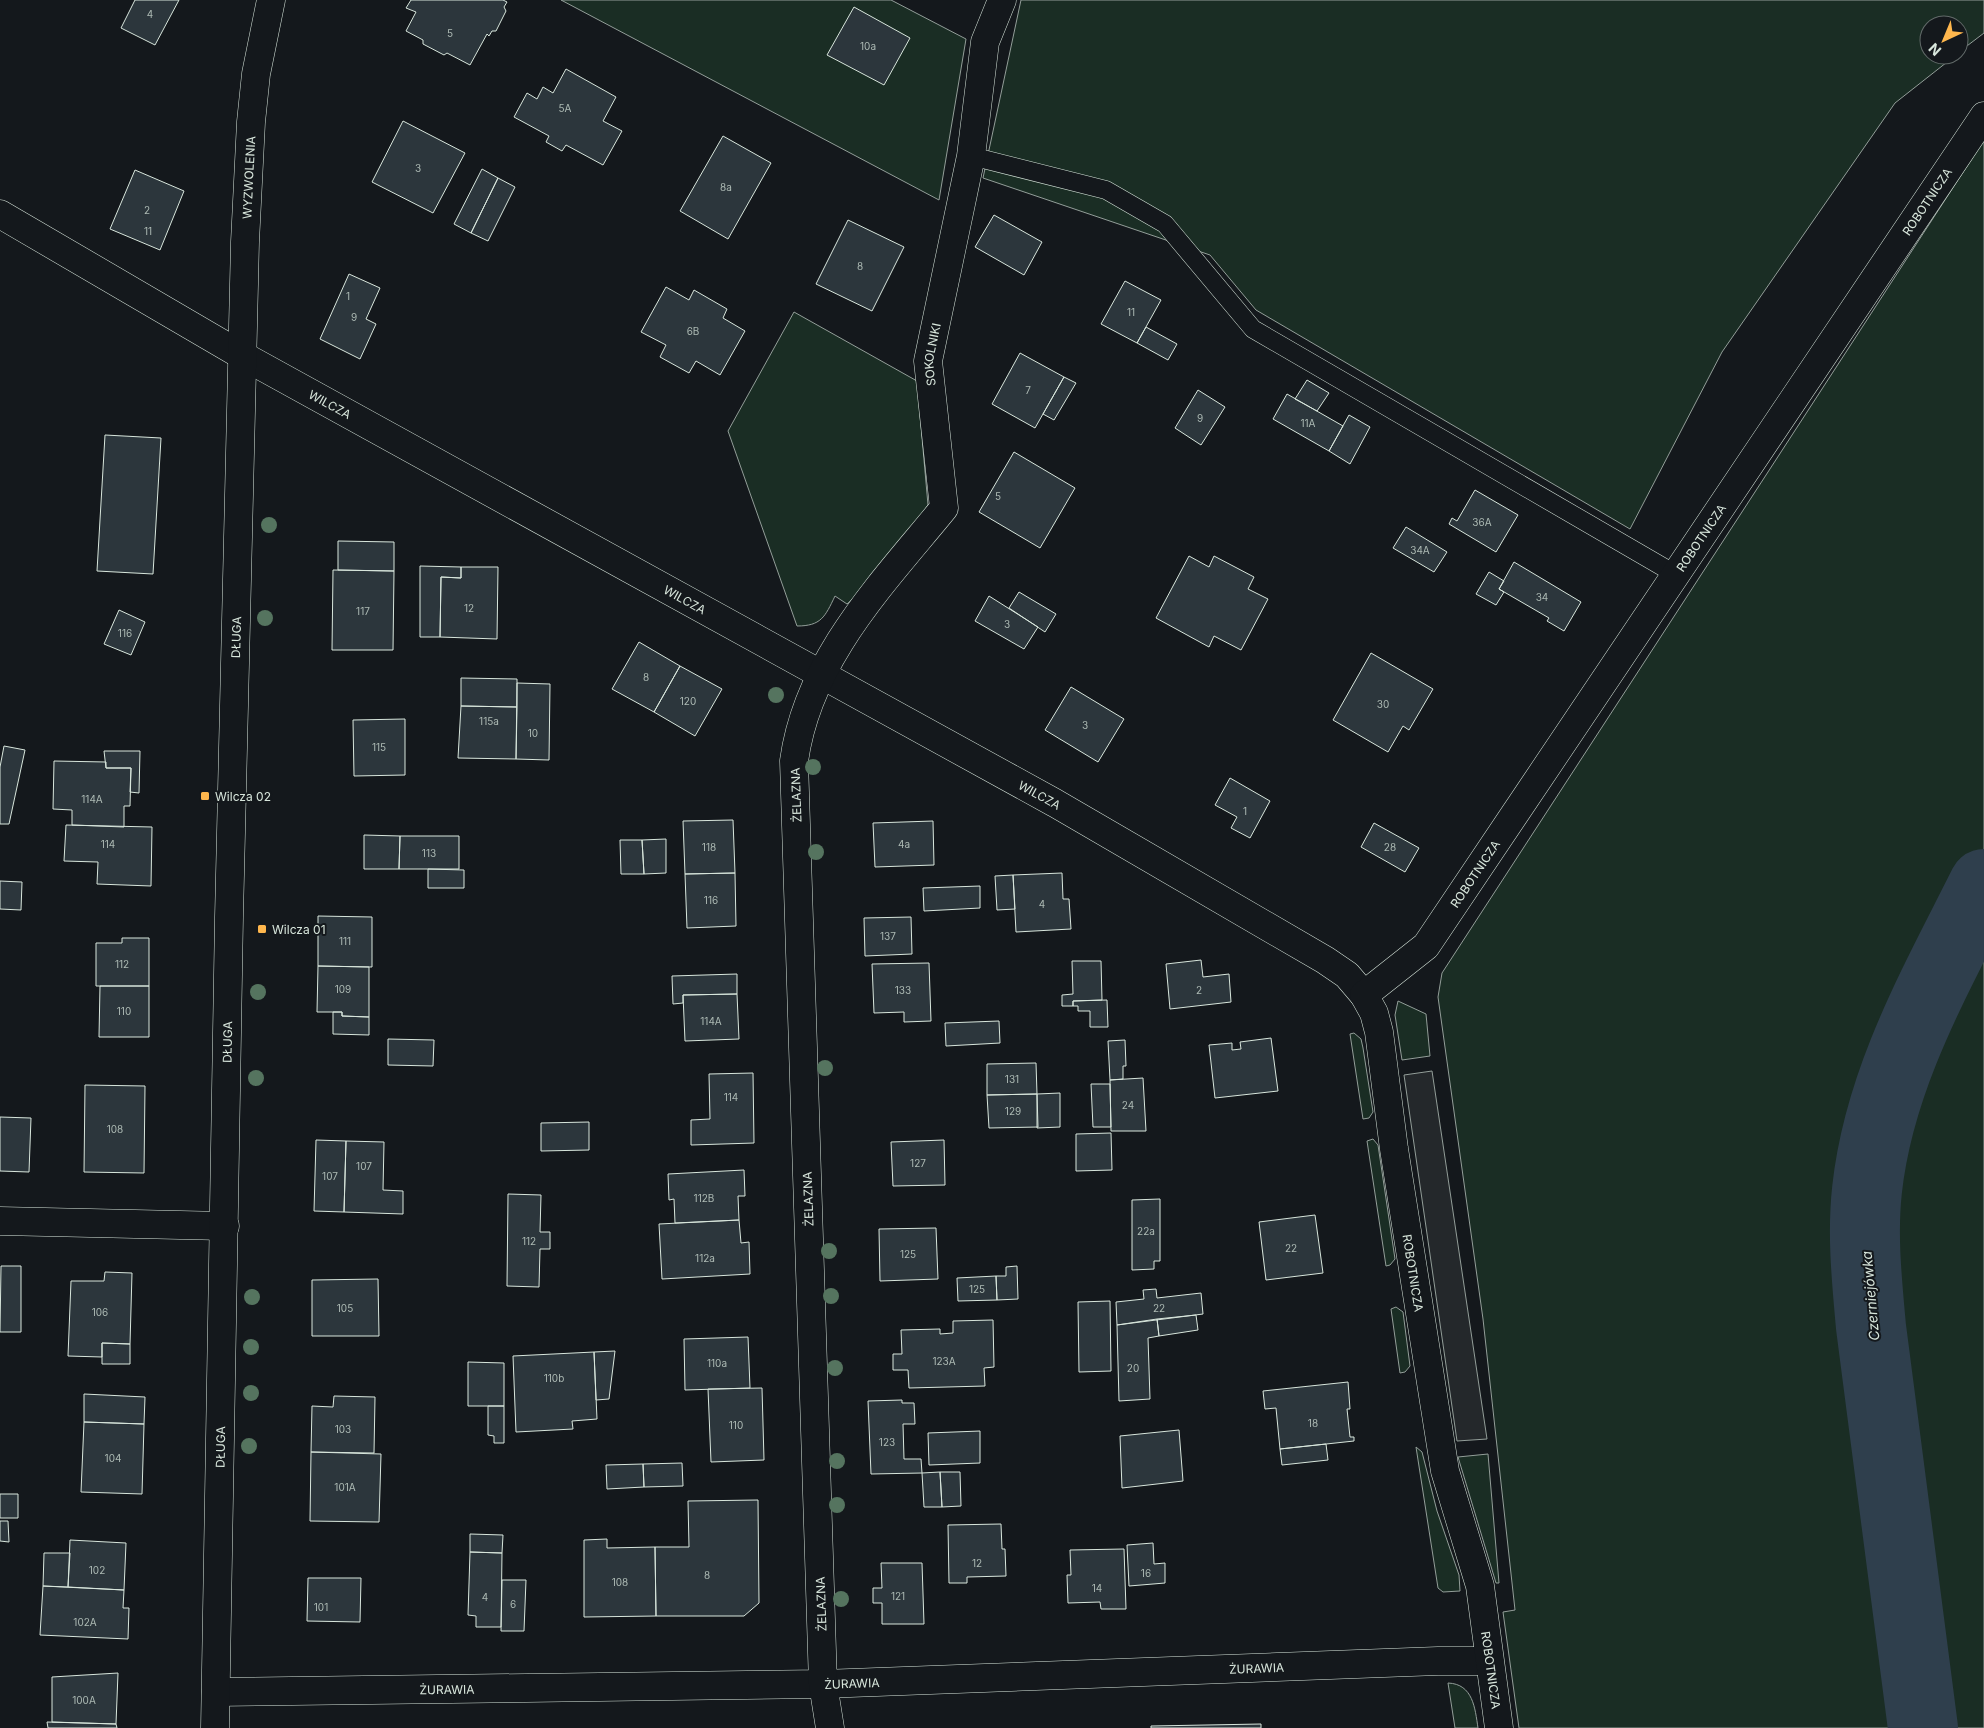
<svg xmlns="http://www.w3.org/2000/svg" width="1984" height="1728" font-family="Inter,sans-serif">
  <rect width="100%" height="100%" fill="#14181c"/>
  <path fill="#1a2d24" stroke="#939e99" d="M561,0H891L966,39L939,200Z
    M1021,0H1984V33L1959,52V25H1929V55H1956L1895,103L1722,352L1630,529L1256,310L1210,255L983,178Z
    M1984,140V1728H1519L1503,1612L1515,1610L1483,1319L1438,997L1442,973Z
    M794,312L917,381L928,505L881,573L847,604L835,596C825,617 821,626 797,626L728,431Z
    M1398,1001L1426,1014L1430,1056L1402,1060L1395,1015Z
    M1354,1033L1361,1039L1363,1048L1373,1112L1369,1118L1363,1119L1350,1034Z
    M1373,1139L1378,1145L1395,1259L1390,1265L1386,1266L1367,1141Z
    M1396,1307L1403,1312L1410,1366L1405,1372L1400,1373L1391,1309Z
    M1416,1447L1422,1452L1437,1511L1459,1575L1460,1591L1443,1592L1438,1588Z
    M1488,1454L1499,1583H1496L1458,1457Z
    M1448,1683C1473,1684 1475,1708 1478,1728H1455Z"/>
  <path fill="#24282b" stroke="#939e99" d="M1432,1071L1487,1439L1457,1441L1404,1075Z"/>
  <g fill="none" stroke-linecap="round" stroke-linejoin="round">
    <path stroke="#2f3f4d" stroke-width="70" d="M1923,1728L1871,1327C1867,1282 1862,1236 1867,1190C1879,1079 1935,982 1984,884"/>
  </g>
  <path fill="#2c363c" stroke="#d8e6dc" d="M135,0H179L155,45L121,28Z
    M411,0H503L507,2L504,7L506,11L496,31H492L489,36L487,34L470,65L447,53L444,55L423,44V40L406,31L416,12L406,8Z
    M854,7L910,38L884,85L827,55Z
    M566,69L616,97L603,121L622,131L603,165L566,145L562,151L546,142L549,136L514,117L527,93L537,99L543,87L553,93Z
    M403,121L465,153L433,213L372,182Z
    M723,136L771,163L728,239L680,211Z
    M482,169L498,178L471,233L454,224Z
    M135,170L184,191L160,250L110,229Z
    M498,178L515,187L488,241L471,233Z
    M994,215L1042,242L1024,275L975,247Z
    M848,220L904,247L872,311L816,284Z
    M349,274L380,288L366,319L376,324L360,359L320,339Z
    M1125,281L1161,300L1137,343L1101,324Z
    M666,287L689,300L694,290L727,309L723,318L745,331L720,375L696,361L689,373L660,357L666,345L641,332Z
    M1146,327L1177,344L1168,360L1137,343Z
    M1020,353L1064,377L1035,428L992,404Z
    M1064,377L1076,383L1054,420L1043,414Z
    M1307,380L1329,393L1317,411L1295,399Z
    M1198,390L1225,407L1201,445L1175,428Z
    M1287,394L1343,426L1329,451L1273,419Z
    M1349,415L1370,427L1350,464L1329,451Z
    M105,435L161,438L153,574L97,571Z
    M1014,452L1075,488L1040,548L979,512Z
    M1475,490L1518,515L1496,552L1449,524L1452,518L1457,521Z
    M1406,527L1447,552L1434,572L1393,548Z
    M338,541L394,542V571L338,570Z
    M1189,556L1209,567L1214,556L1254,577L1248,589L1268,599L1241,650L1214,636L1209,647L1156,618Z
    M1514,562L1581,602L1564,631L1547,621L1549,618L1499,589Z
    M420,566L461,567V578L441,577L440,637H420Z
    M461,567H498L497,639L440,637L441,577L461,578Z
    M333,570L394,571L393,650H332Z
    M1489,572L1504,581L1499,589L1504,592L1496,605L1476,594Z
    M1019,592L1056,614L1045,632L1009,608Z
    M989,596L1038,627L1024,649L975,621Z
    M119,610L145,622L131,655L104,644Z
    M639,642L680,666L654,712L612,689Z
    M1371,653L1433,689L1409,730L1403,726L1388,752L1333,720Z
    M680,666L722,689L695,736L654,712Z
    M461,678L517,679V707L461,706Z
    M517,683L550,684L549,760L516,759Z
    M1071,687L1124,719L1098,762L1045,730Z
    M461,706L517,707L516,759L458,758Z
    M405,719V775L354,776L353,720Z
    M4,746L25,750L9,824H0V767Z
    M104,751H140L139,793L130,792L131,768H106Z
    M54,761L106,762V768H131L130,806H124V827L72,825V810L53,809Z
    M1230,778L1270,801L1250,838L1231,828L1237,817L1215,805Z
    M733,820L735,873L685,874L683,821Z
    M933,821L934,865L875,867L873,823Z
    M1374,823L1419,848L1405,872L1361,847Z
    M66,825L152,827L151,886L97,884L98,862L64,861Z
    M364,835L400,836L399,869H364Z
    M400,836H459V869H399Z
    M666,839V873L644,874L642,840Z
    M620,840H642L644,874H621Z
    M428,869L464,870V888H428Z
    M735,873L736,926L687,928L685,874Z
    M1062,873L1063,899H1069L1071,929L1016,932L1013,875Z
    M1013,875L1015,909L997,910L995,876Z
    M0,881L22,882L21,910L0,909Z
    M980,886V908L924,911L923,888Z
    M318,916L372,917V967L318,966Z
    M911,917L912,954L865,956L864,918Z
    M122,938H149V986H96V943H122Z
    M1201,960L1203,977L1229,974L1231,1002L1170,1009L1166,964Z
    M1072,961H1101L1102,1000L1073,1001V1006H1062V995L1073,994Z
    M929,963L931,1021L904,1022V1012L874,1013L872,964Z
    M318,966L369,967V1017L342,1016V1012H317Z
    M737,974V994L683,995V1003L673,1004L672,976Z
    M100,986H149V1037H99Z
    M737,994L739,1039L685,1041L683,995Z
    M1107,1000L1108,1027H1090V1011H1078V1006H1073V1001Z
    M333,1012H342V1016L369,1017V1035L333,1034Z
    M999,1021L1000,1043L946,1046L945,1023Z
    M1271,1038L1278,1091L1215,1098L1209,1045L1232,1043V1050L1241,1049L1240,1042Z
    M388,1039L434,1040L433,1066L388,1065Z
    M1125,1040L1126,1066H1123V1079L1110,1080L1108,1041Z
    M1036,1063L1037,1094L987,1095V1064Z
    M753,1073L754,1143L691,1145V1120L710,1119L709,1074Z
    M1143,1078L1146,1131H1111L1110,1080Z
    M1091,1084H1110L1111,1127H1093Z
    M85,1085L145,1086L144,1173L84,1172Z
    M1060,1093V1127L1037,1128V1094Z
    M1037,1094L1038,1127L989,1128L987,1095Z
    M0,1117L31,1118L29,1172L0,1171Z
    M589,1122V1150L541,1151V1123Z
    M1111,1133L1112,1170L1076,1171V1134Z
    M316,1140L346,1141L344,1212L314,1211Z
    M944,1140L945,1185L893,1186L891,1142Z
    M346,1141L384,1142L383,1190L403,1191V1214L344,1212Z
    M744,1170L745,1196H738L739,1220L675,1223L674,1199L669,1200L668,1174Z
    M508,1194L541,1195L540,1232H550V1249H540L539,1287L507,1286Z
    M1160,1199V1261H1154V1269L1132,1270V1200Z
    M1315,1215L1323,1273L1266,1280L1259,1222Z
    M739,1220L741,1243L749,1242L750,1274L662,1279L659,1224Z
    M936,1228L938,1279L880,1281L879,1229Z
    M1,1266H21V1332H0Z
    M1017,1266L1018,1299L997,1300L996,1276H1006V1267Z
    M105,1272L132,1273L130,1344L102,1343V1357L68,1356L71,1281H104Z
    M996,1276L997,1300L958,1301L957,1278Z
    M378,1279L379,1336H312V1280Z
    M1156,1289L1157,1298L1201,1293L1203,1314L1117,1325L1116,1302L1144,1299L1143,1290Z
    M1110,1301L1111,1371L1079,1372L1078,1302Z
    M1196,1315L1198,1330L1159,1336L1157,1319Z
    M1157,1319L1159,1336L1148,1338L1150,1399L1119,1401L1117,1325Z
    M993,1320L994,1367L984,1368L985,1386L909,1388L908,1370H893V1354H902L901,1330L940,1329V1334L953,1333V1321Z
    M748,1337L750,1388L685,1390L684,1339Z
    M102,1343L130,1344V1364H102Z
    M615,1351L609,1399L596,1400L594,1352Z
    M594,1352L597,1419L572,1421L573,1429L516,1432L513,1356Z
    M468,1362L504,1363V1406H468Z
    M1348,1382L1350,1409H1347L1350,1437H1354V1441L1280,1449L1276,1408L1265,1409L1263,1391Z
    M762,1388L764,1460L711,1462L708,1389Z
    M84,1394L145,1397L144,1424L84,1422Z
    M334,1396L375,1397L374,1453L311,1452L312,1406L333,1407Z
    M902,1400V1403H914L915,1424H903L904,1459H921L922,1473L871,1474L868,1401Z
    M488,1406H504V1443H494V1436L488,1435Z
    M84,1422L144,1424L142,1494L81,1492Z
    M1179,1430L1183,1481L1122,1488L1120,1436Z
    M980,1431V1463L929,1465L928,1433Z
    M1326,1444L1328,1460L1282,1465L1280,1449Z
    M311,1452L381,1454L379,1522L310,1521Z
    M682,1463L683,1486L644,1487L643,1464Z
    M643,1464L644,1487L607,1489L606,1465Z
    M940,1472L942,1507H924L922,1473Z
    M940,1472H960L961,1506L942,1507Z
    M0,1494H18V1518H0Z
    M758,1500L759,1603L744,1616H656L655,1547H689L688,1501Z
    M0,1521H8L9,1542L0,1541Z
    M1001,1524L1002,1549H1005L1006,1576L967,1577V1583H949L948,1525Z
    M470,1534L503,1535L502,1553L470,1552Z
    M607,1539V1548L655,1547L656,1616L584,1617V1540Z
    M70,1540L126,1543L124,1590L68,1587Z
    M1153,1543L1154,1564L1165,1563V1583L1129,1586L1127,1545Z
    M1124,1549L1126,1609H1101L1100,1602L1068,1603L1067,1575H1071L1070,1550Z
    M470,1552L502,1553L501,1627H476V1616L468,1615Z
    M44,1553H70L68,1587L43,1586Z
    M881,1563H922L924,1624H882V1603H873V1588H882Z
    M308,1578H361L360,1622L307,1621Z
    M502,1580H526L524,1631H501Z
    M43,1586L124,1590L123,1608H129L128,1639L40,1635Z
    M118,1673L116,1724L52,1722V1677Z
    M47,1722L116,1724L117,1728H48Z
    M1261,1724V1728H1151V1726Z"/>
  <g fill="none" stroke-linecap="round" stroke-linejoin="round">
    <g stroke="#d8e6dc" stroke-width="19">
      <path id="lane" d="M971,156L1106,190L1165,224L1253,329L1675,574"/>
    </g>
    <g stroke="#d8e6dc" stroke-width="29">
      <g id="street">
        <path id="s1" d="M0,214L243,356L1055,803L1325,960L1347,975L1364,995"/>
        <path d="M0,1221L225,1226"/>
        <path id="s2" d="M216,1692L823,1684L1438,1661H1489"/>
        <path id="s3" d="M830,1728L823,1684L794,761C808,659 882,584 944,508L928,361L971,156L985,42L1002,0"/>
        <path id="s4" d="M1499,1728L1480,1586L1445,1471L1394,1149L1379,1032L1374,1013L1364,995L1426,946L1984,116"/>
      </g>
    </g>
    <g stroke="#d8e6dc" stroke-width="29">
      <g id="secondary">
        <path id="s5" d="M215,1728L229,917L245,242L251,122L256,74L271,0"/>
      </g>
    </g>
    <use href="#lane" stroke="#14181c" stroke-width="18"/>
    <use href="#street" stroke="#14181c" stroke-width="28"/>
    <use href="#secondary" stroke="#14181c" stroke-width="28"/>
  </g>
  <g fill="#55745f">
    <circle cx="269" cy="525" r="8"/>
    <circle cx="265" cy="618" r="8"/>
    <circle cx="776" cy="695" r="8"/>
    <circle cx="813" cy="767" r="8"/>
    <circle cx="816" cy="852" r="8"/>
    <circle cx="258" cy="992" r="8"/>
    <circle cx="825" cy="1068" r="8"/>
    <circle cx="256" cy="1078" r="8"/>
    <circle cx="829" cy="1251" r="8"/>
    <circle cx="831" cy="1296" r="8"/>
    <circle cx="252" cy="1297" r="8"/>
    <circle cx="251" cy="1347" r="8"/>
    <circle cx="835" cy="1368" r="8"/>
    <circle cx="251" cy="1393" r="8"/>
    <circle cx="249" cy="1446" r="8"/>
    <circle cx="837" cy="1461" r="8"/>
    <circle cx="837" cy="1505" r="8"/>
    <circle cx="841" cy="1599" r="8"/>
  </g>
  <g fill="#ffb74d" stroke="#14181c" stroke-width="2">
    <rect x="200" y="791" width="10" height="10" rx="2.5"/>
    <rect x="257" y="924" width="10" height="10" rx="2.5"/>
  </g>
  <g text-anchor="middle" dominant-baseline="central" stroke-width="4" stroke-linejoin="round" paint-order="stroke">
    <g font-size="10" fill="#adbab4">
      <text x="150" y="14">4</text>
      <text x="450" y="33">5</text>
      <text x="868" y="46">10a</text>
      <text x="565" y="108">5A</text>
      <text x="418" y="168">3</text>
      <text x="726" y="187">8a</text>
      <text x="147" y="210">2</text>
      <text x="148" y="231">11</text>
      <text x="860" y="266">8</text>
      <text x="348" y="296">1</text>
      <text x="1131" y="312">11</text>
      <text x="354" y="317">9</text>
      <text x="693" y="331">6B</text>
      <text x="1028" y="390">7</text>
      <text x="1200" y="418">9</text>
      <text x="1308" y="423">11A</text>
      <text x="998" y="496">5</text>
      <text x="1482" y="522">36A</text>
      <text x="1420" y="550">34A</text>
      <text x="1542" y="597">34</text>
      <text x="469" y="608">12</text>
      <text x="363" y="611">117</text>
      <text x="1007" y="624">3</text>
      <text x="125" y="633">116</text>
      <text x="646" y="677">8</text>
      <text x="688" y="701">120</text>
      <text x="1383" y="704">30</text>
      <text x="489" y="721">115a</text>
      <text x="1085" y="725">3</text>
      <text x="533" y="733">10</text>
      <text x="379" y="747">115</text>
      <text x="92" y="799">114A</text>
      <text x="1245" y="811">1</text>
      <text x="108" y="844">114</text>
      <text x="904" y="844">4a</text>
      <text x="709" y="847">118</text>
      <text x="1390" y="847">28</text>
      <text x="429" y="853">113</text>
      <text x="711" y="900">116</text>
      <text x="1042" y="904">4</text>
      <text x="888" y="936">137</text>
      <text x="345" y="941">111</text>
      <text x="122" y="964">112</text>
      <text x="343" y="989">109</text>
      <text x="903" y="990">133</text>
      <text x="1199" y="990">2</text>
      <text x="124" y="1011">110</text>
      <text x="711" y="1021">114A</text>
      <text x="1012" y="1079">131</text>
      <text x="731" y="1097">114</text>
      <text x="1128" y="1105">24</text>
      <text x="1013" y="1111">129</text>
      <text x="115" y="1129">108</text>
      <text x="918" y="1163">127</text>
      <text x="364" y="1166">107</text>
      <text x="330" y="1176">107</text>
      <text x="704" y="1198">112B</text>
      <text x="1146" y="1231">22a</text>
      <text x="529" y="1241">112</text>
      <text x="1291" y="1248">22</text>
      <text x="908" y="1254">125</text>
      <text x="705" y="1258">112a</text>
      <text x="977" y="1289">125</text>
      <text x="345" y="1308">105</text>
      <text x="1159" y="1308">22</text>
      <text x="100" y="1312">106</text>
      <text x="944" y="1361">123A</text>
      <text x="717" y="1363">110a</text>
      <text x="1133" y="1368">20</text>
      <text x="554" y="1378">110b</text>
      <text x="1313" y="1423">18</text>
      <text x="736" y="1425">110</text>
      <text x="343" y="1429">103</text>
      <text x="887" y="1442">123</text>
      <text x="113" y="1458">104</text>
      <text x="345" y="1487">101A</text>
      <text x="977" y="1563">12</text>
      <text x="97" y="1570">102</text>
      <text x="1146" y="1573">16</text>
      <text x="707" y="1575">8</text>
      <text x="620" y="1582">108</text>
      <text x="1097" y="1588">14</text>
      <text x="898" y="1596">121</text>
      <text x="485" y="1597">4</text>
      <text x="513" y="1604">6</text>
      <text x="321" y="1607">101</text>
      <text x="85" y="1622">102A</text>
      <text x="84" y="1700">100A</text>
    </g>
    <g font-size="12" fill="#d8e6dc" stroke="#14181c">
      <text stroke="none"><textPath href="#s5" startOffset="1551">WYZWOLENIA</textPath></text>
      <text stroke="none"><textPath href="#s4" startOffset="1724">ROBOTNICZA</textPath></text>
      <text stroke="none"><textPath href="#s3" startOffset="1421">SOKOLNIKI</textPath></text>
      <text stroke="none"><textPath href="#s1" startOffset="381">WILCZA</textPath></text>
      <text stroke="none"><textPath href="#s4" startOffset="1319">ROBOTNICZA</textPath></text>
      <text stroke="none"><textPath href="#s1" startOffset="786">WILCZA</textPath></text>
      <text stroke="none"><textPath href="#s5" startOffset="1091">DŁUGA</textPath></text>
      <text transform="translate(796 795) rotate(-92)">ŻELAZNA</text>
      <text stroke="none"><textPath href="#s1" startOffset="1191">WILCZA</textPath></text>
      <text stroke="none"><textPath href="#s4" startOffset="914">ROBOTNICZA</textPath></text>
      <text stroke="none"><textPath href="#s5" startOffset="686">DŁUGA</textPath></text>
      <text transform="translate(808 1199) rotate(-92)">ŻELAZNA</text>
      <text transform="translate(1413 1273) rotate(81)">ROBOTNICZA</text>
      <text stroke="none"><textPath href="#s5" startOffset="281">DŁUGA</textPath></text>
      <text transform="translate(821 1604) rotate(-92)">ŻELAZNA</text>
      <text stroke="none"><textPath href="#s2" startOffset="1041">ŻURAWIA</textPath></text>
      <text transform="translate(1491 1670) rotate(82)">ROBOTNICZA</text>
      <text stroke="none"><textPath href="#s2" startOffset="636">ŻURAWIA</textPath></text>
      <text stroke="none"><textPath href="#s2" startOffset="231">ŻURAWIA</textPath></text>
    </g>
    <g font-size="12" fill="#d8e6dc" stroke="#14181c" text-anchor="start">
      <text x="215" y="796">Wilcza 02</text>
      <text x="272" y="929">Wilcza 01</text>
    </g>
    <g font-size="14" font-style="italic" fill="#d8e6dc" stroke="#14181c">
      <text transform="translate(1870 1296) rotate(-95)">Czerniejówka</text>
    </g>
  </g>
  <g transform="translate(1944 40) rotate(224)"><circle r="24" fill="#14181c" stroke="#626a69"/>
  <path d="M0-4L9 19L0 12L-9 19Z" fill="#ffb74d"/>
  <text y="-8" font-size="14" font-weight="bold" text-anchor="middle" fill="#d8e6dc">N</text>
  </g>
</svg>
